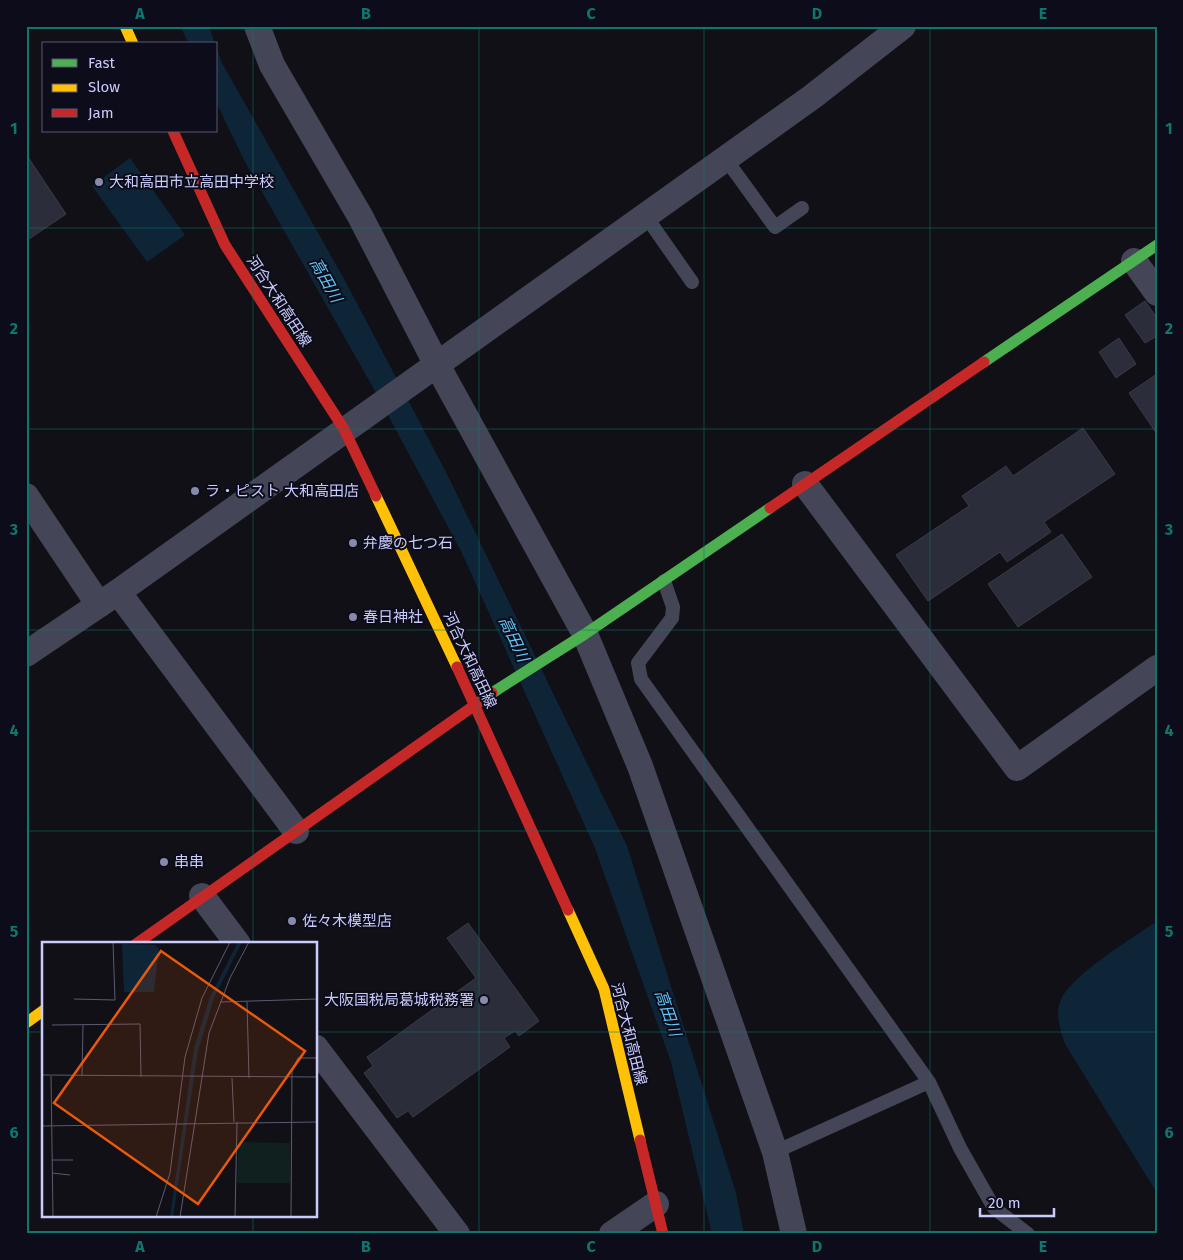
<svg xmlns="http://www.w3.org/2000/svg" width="1183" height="1260" font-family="'Fira Sans','Noto Sans JP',sans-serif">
  <rect width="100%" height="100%" fill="#101016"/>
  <path fill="#0e2538" d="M180,26H209L215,44H189Z
    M216,47L222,63L343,277L447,474L627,846L736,1193L744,1234H712L671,1062L595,848L461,551L375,391L244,160L216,102Z
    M130,158L185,235L147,262L92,186Z
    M1157,921V1193L1065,1044C1061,1032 1055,1015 1060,1002C1069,976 1133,938 1157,921Z"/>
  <path fill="#2c2d3a" stroke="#3a3a4a" d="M26,154L66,214L26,241Z
    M1145,301L1157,318V336L1145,343L1125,315Z
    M1119,338L1136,364L1116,378L1099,352Z
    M1157,374V434L1129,393Z
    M1083,428L1115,474L1044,522L1051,532L1007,562L1000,552L928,601L896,555L969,506L962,496L1006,466L1013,476Z
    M1062,534L1092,577L1018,627L988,584Z
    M468,923L539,1021L519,1036L515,1031L504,1038L510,1047L413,1117L408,1111L397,1118L364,1073L373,1066L367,1057L476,978L447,938Z"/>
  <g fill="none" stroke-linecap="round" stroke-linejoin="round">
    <path stroke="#444657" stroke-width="14" d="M725,158L775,227L802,208
      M645,215L692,282
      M664,581L673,607L672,618L638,663L641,679L929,1082L960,1148L994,1208L1028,1234
      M775,1152L929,1082"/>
    <path stroke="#444657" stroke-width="26" d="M257,26L272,65L360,216L436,363L585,634L640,766L775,1152L794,1234
      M1134,261L1157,293
      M805,484L1017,768L1157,668
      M26,496L99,605
      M118,592L296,831
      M26,654L118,592L812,97L903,26
      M202,896L238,944
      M316,1048L457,1234
      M612,1234L656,1204"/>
    <path stroke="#4caf50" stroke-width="11" d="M984,362L1157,245
      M492,693L585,634L770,508"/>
    <path stroke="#ffc107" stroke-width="11" d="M125,26L133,44
      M376,496L457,667
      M568,910L604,989L640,1140
      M26,1023L44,1010"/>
    <path stroke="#c62828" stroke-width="11" d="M173,131L225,245L344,429L376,496
      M770,508L984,362
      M457,667L568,910
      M136,944L492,693
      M640,1140L663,1234"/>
  </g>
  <path fill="none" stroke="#0f766e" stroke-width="1" stroke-opacity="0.55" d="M253,26V944M479,26V1234M704,26V1234M930,26V1234M26,228H1157M26,429H1157M26,630H1157M26,831H1157M26,1032H44M316,1032H1157M253,1216V1234"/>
  <g fill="#888aab" stroke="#0c0c1a" stroke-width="2">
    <circle cx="99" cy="182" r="5"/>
    <circle cx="195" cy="491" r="5"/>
    <circle cx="353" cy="543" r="5"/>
    <circle cx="353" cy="617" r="5"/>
    <circle cx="164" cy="862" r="5"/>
    <circle cx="292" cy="921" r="5"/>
    <circle cx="484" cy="1000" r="5"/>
  </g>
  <g text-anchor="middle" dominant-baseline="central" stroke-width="4" stroke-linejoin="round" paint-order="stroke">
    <g font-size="15" fill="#c9cbfb" stroke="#0c0c1a" text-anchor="start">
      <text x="109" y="182">大和高田市立高田中学校</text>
      <text x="205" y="491">ラ・ピスト 大和高田店</text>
      <text x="363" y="543">弁慶の七つ石</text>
      <text x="363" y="617">春日神社</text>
      <text x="174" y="862">串串</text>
      <text x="302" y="921">佐々木模型店</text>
      <text x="474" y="1000" text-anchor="end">大阪国税局葛城税務署</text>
    </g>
    <g font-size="15" fill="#c9cbfb" stroke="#0c0c1a">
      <text transform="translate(279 301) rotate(57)">河合大和高田線</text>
      <text transform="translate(470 660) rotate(65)">河合大和高田線</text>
      <text transform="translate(629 1034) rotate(76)">河合大和高田線</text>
    </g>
    <g font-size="16" font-style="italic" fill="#5fc5f2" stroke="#0c0c1a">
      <text transform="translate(326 280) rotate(61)">高田川</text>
      <text transform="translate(514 639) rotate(65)">高田川</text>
      <text transform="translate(668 1013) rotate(71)">高田川</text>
    </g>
  </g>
  <g transform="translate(42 942)">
    <rect width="275" height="275" fill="#101016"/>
    <path d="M202,200L248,201V241H195L196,206Z" fill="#10201f"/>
    <path d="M196,0H200L172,56L156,109L131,275H128L152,106L168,55ZM80,2L113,3L117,7L112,50H82Z" fill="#0e2538"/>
    <path fill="none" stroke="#5a5b72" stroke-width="1" d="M32,57L73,58L71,0M178,60L275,57M205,60L207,136M10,83L98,82L99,135M0,133L275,135M9,134L11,275M40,134L41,83M190,136L192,180M0,184L275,180M10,218H31M10,231L28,233M114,275L128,231L143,115L160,56L188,0M138,275L167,91L188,36L207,0M193,275L195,180M249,275L250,128L256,116H275"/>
    <path fill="#e8590c" fill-opacity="0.15" stroke="#e8590c" stroke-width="2.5" d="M119,9L263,109L156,262L12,161Z"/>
    <rect width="275" height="275" fill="none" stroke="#c9cbfb" stroke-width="2.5"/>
  </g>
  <rect width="1183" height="1260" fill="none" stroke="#0c0c1a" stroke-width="55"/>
  <rect x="42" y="42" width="175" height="90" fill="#0c0c1a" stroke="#585874"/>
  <rect x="52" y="59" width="25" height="8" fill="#4caf50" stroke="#585874"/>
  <text x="88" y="68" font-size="15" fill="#c9cbfb">Fast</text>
  <rect x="52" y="84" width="25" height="8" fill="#ffc107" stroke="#585874"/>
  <text x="88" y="92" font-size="15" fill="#c9cbfb">Slow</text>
  <rect x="52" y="109" width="25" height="8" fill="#c62828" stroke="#585874"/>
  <text x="88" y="118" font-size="15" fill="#c9cbfb">Jam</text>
  <path d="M980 1208v8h74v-8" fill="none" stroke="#c9cbfb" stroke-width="2.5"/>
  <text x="988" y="1208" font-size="15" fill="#c9cbfb" stroke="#0c0c1a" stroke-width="4" paint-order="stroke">20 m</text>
  <rect x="28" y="28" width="1128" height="1204" fill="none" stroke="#0f766e" stroke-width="2"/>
  <g font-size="16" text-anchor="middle" font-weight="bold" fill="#0f766e">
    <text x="140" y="19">A</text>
    <text x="366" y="19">B</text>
    <text x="591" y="19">C</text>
    <text x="817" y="19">D</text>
    <text x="1043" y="19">E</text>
    <text x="14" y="134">1</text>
    <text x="1169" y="134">1</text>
    <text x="14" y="334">2</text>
    <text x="1169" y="334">2</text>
    <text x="14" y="535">3</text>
    <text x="1169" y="535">3</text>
    <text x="14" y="736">4</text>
    <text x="1169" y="736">4</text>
    <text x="14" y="937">5</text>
    <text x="1169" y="937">5</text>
    <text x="14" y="1138">6</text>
    <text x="1169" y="1138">6</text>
    <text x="140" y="1252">A</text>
    <text x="366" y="1252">B</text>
    <text x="591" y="1252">C</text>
    <text x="817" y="1252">D</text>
    <text x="1043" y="1252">E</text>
  </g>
</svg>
